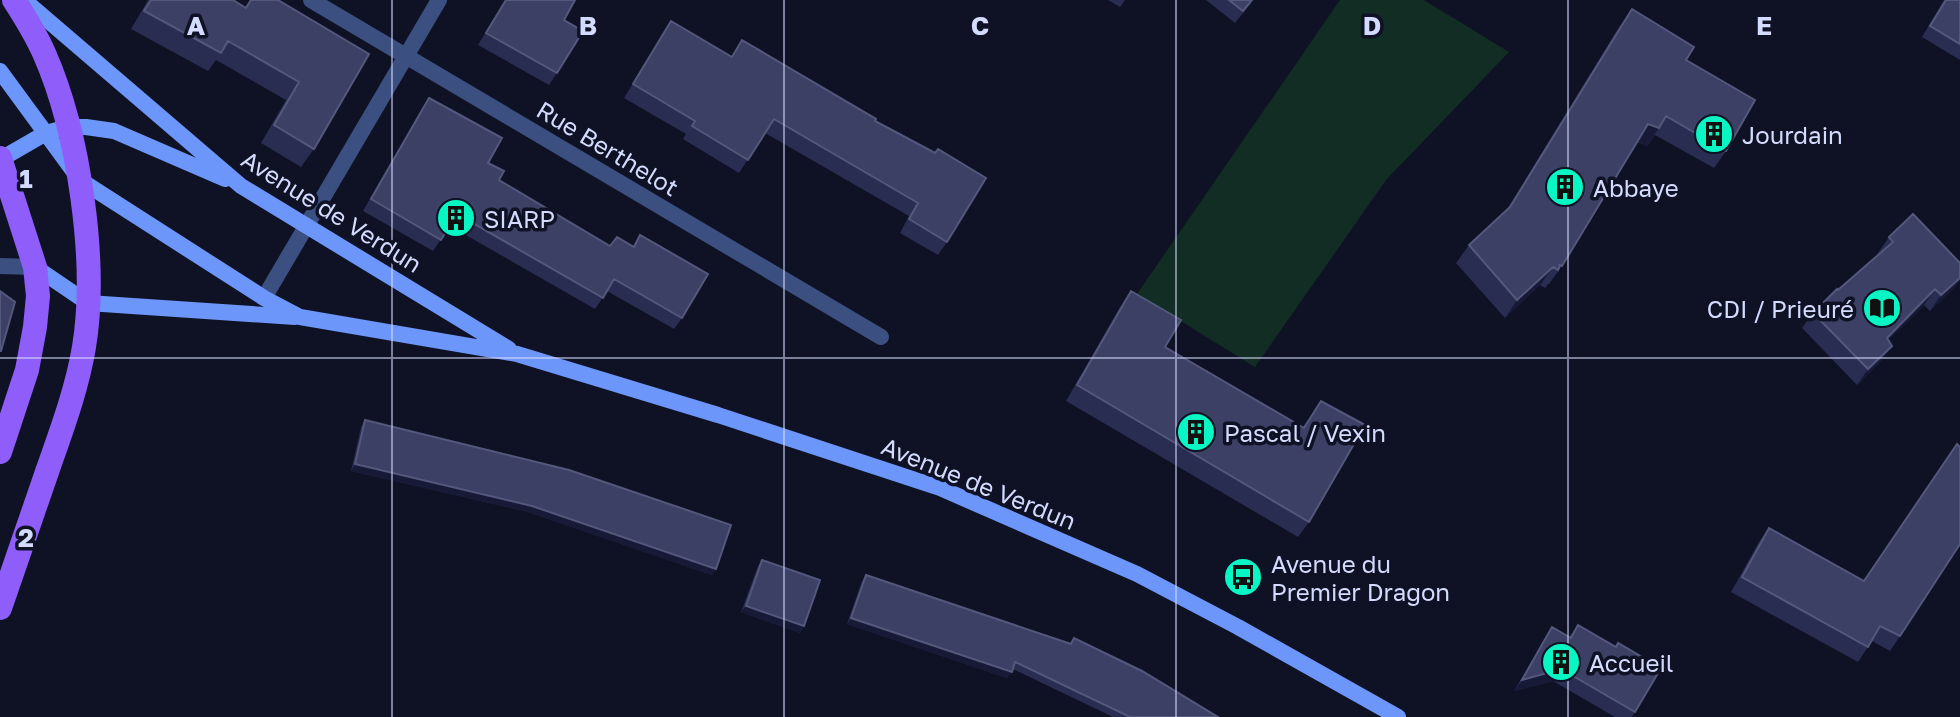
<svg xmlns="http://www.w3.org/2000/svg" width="1960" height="717" font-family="'Golos Text',sans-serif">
  <rect width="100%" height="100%" fill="#0f1224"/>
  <path fill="#122d24" d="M1340,0H1424L1509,52L1386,180L1255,367L1137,294Z"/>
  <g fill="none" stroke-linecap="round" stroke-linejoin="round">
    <path stroke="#3b4f81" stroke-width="16" d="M311,0L881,337
      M0,266L35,267
      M264,298L439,0"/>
    <path stroke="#6d96fb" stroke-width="16" d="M24,0L241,186L509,349
      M0,71L80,180L264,298L300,317L517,354L718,415L940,488L1137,574L1238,627L1398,717
      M1,159L46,133L68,127H86L114,131L225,179
      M35,267L88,303L295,317"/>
    <path stroke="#8e5dfa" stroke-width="24" d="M0,158L35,267L38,296L35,327L27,370L0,452
      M0,608C16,562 32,516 48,469C62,429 77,389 84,347C98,262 79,132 44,53C36,35 25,17 14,0"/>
  </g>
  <path fill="#292d51" d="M148,0H233L245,7L250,0H278L314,149L301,167L261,143L286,100L216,60L208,71L131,29Z
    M505,0H575L564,20L557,73L549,85L478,45Z
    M1108,0H1125L1120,7Z
    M1206,0H1253L1235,23Z
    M1944,0H1960V60L1922,37Z
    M1632,9L1686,60L1726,151L1714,168L1655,135L1647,146L1637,142L1562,266L1549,284H1548L1545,288L1540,285L1505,318L1456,263L1469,245L1506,211L1619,27Z
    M671,21L731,57L742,40L875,121L947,242L938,255L900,233L909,216L765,133L739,173L683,139L686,134L624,98Z
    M429,98L488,163L499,180L610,246H633L640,235L682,318L674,329L607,291L595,309L450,226L433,251L363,211L421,110Z
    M1889,237L1956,286L1930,311L1924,305L1888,340L1892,346L1881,361L1857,385L1802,328L1813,313L1879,254L1878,253Z
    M1131,291L1165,347L1303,427L1321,401L1309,522L1298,537L1066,401L1120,307Z
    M365,420L716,569L712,575L528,512L351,471L361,427Z
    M1769,528L1900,636L1890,651L1872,641L1858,662L1731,592L1759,542Z
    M762,560L804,626L800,633L741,612L758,566Z
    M866,575L1070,643L1074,638L1218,717H1113L1013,669L1007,678L847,624L862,581Z
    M1578,625L1616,646L1661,668L1632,717H1615L1553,681L1514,691L1544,639L1552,627L1569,637Z"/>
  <path fill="#171a37" d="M1648,124L1659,128L1647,146L1636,141Z
    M1553,267L1540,285L1505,318L1517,300Z
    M1960,278V281L1956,286L1930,311L1941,295Z
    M1935,289L1924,305L1876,353L1887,338Z
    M1892,346L1881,361L1857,385L1868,369Z
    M355,464L532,506L716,569L712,575L528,512L351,471Z
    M746,606L804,626L800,633L741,612Z
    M851,618L1012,672L1007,678L847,624Z
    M1561,669L1553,681L1514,691L1522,680Z"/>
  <path fill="#3b4064" stroke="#53587c" stroke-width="2" d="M151,0H233L246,8L251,0H278L369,54L314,149L274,125L299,82L228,41L221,53L144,11Z
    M506,0H575L564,20L583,31L557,73L486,33Z
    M1229,0H1252L1243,11Z
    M1946,0H1960V44L1930,26Z
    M1632,9L1694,47L1686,60L1755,100L1726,151L1666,116L1659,128L1648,124L1562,266L1560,265L1558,270L1553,267L1517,300L1469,245L1510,207Z
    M671,21L732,57L742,40L876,119L875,121L935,153L938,149L986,178L947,242L909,219L918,203L774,119L748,160L692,126L695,121L633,84Z
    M429,98L502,138L488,163L504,171L499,180L610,246L617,237L634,247L640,235L708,274L682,318L614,279L603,298L457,214L441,240L371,199Z
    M1913,214L1960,263V278L1941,295L1935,289L1887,338L1892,346L1868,369L1813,313L1837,289L1838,290L1893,242L1889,237Z
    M0,291L15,302L1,351H0Z
    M1131,291L1181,320L1165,347L1304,428L1321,401L1365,425L1309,522L1077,385Z
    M365,420L569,470L731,525L716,569L532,506L355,464Z
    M1957,444L1960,447V544L1900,636L1880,626L1868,647L1742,577L1769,528L1864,581Z
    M762,560L820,580L804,626L746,606Z
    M866,575L1071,644L1074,638L1142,671L1218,717H1130L1015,662L1012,672L851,618Z
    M1578,625L1616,647L1618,643L1661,668L1635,712L1561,669L1522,680L1552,627L1571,638Z"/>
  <path fill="none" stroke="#d3dbfe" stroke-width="2" stroke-opacity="0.55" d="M392,0V717M784,0V717M1176,0V717M1568,0V717M0,358H1960"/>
  <defs>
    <g id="building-disc" transform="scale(2)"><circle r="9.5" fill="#07f6c3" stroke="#0f1224"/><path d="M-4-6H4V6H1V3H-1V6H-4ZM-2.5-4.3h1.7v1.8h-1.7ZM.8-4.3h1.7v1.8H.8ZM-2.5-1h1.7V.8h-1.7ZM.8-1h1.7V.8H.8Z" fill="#111"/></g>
    <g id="library-disc" transform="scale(2)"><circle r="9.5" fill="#07f6c3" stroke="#0f1224"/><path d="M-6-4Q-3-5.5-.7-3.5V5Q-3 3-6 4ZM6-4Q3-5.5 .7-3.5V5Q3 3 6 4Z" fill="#111"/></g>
    <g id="bus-disc" transform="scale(2)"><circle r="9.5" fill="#07f6c3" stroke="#0f1224"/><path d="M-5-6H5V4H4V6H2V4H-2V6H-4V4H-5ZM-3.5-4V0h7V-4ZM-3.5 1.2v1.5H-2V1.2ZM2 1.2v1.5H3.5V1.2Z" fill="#111"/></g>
  </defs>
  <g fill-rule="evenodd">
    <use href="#building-disc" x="1714" y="134"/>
    <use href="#building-disc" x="1565" y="187"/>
    <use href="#building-disc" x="456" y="218"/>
    <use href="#library-disc" x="1882" y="308"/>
    <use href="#building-disc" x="1196" y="432"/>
    <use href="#bus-disc" x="1243" y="577"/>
    <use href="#building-disc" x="1561" y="662"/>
  </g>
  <g text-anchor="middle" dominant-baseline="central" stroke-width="7" stroke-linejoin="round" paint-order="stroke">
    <g font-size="24" fill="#d3dbfe" stroke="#0f1224" text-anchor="start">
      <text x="1742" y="134">Jourdain</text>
      <text x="1593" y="187">Abbaye</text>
      <text x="484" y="218">SIARP</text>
      <text x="1854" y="308" text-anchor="end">CDI / Prieuré</text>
      <text x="1224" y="432">Pascal / Vexin</text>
      <text x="1271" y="563">Avenue du<tspan x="1271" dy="28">Premier Dragon</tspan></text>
      <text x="1589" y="662">Accueil</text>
    </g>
    <g font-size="24" fill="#d3dbfe" stroke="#0f1224">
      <text transform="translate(608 148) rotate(31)">Rue Berthelot</text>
      <text transform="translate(332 211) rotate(32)">Avenue de Verdun</text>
      <text transform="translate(979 483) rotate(22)">Avenue de Verdun</text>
    </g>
  </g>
  <g font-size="26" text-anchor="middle" font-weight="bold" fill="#d3dbfe" stroke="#0f1224" stroke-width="7" stroke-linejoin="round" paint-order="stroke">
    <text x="196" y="35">A</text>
    <text x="588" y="35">B</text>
    <text x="980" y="35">C</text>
    <text x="1372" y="35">D</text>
    <text x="1764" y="35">E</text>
    <text x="26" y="188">1</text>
    <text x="26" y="547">2</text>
  </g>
</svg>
